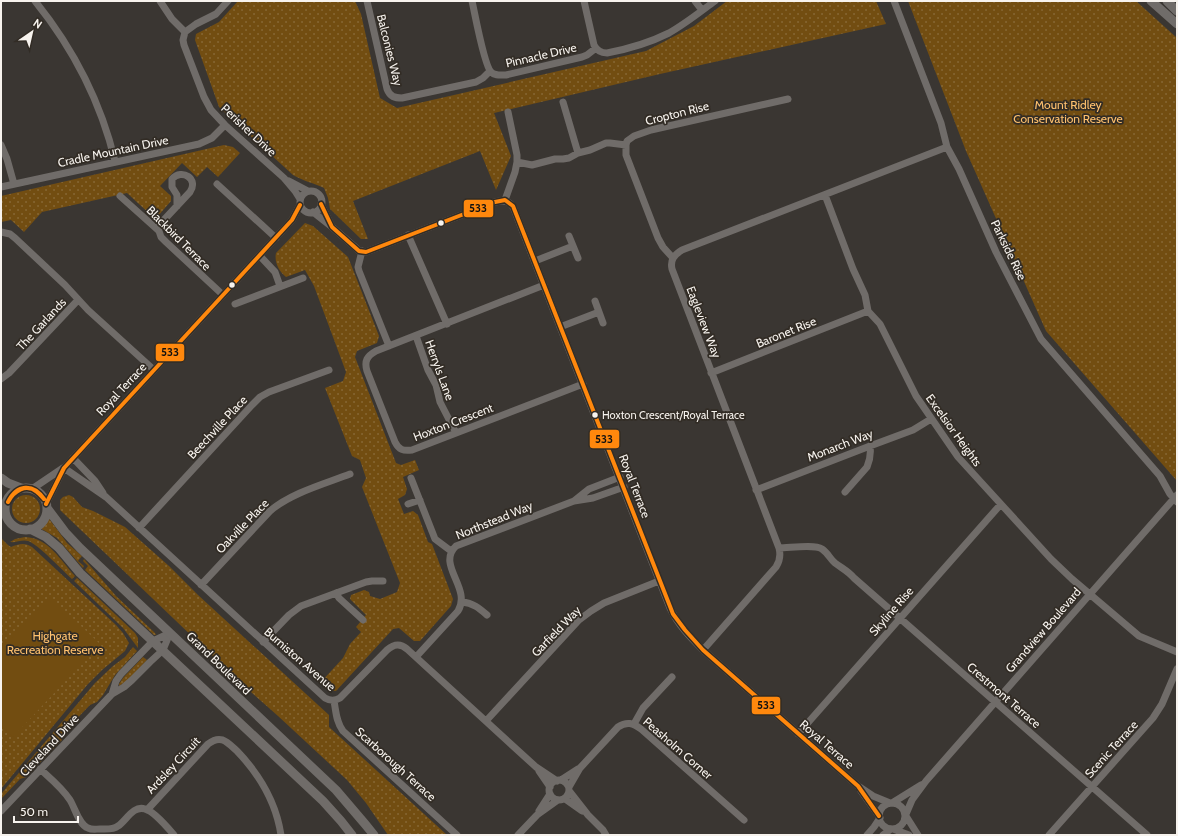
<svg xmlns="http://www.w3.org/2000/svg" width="1178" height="836" font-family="Cabin,sans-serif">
  <defs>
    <pattern id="grass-dots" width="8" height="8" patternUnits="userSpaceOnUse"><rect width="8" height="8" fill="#724d11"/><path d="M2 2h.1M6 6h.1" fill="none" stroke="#876734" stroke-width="1.8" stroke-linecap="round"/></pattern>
  </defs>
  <rect width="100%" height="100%" fill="#3a3632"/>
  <path fill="url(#grass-dots)" d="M238,1H355L361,14L380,98L397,108L646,51L694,26L727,1H876L886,24L660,74L494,113L511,156L496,190L480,151L353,201L368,239H361L330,209L328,198L324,188C314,183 303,181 293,175L219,107L195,40L196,34L219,22Z
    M908,1H1136L1177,38V481L1046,331L966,151Z
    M224,145L233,147L240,153L218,177L207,167L197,177L182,163L160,186L171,196V201L158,216H152L127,193L42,212L24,232L11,220L1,222V196Z
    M305,223L313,226L348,257L379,336L377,343L357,351L355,357L396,463L401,465L415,460L419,470L403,477L407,489L405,495L398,499L404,514L413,511L418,515L428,542L432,544L453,599L451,606L420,641H414L399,628L393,629L336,691H331L321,682L343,658L350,644L361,632L356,627L366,615L350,599L351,595L364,590L369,592L370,596L380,599L397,592L400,583L362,487L366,478L360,460L352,456L325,388L343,381L346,372L314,286L305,270L286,277C279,272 274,262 276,253Z
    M69,495L73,497L82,507L93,511L125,527L169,566L198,595L329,715V727L447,835H388L366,803L347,780L278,716L243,685L60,510V500L63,497Z
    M12 509a14 14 0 1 1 28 0a14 14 0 1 1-28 0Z
    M47,516L67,543L82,556L78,561L84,566L83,568L57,538L40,528L44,523Z
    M25,537C49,538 60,560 75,576L72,579C63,571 38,544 28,541C22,539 16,543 10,542L15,539Z
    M1,538L8,545L11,547C18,544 25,542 32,547L116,625L123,633L129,643L125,651L102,670L88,684L1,789Z
    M84,559L116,596L155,633L156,635H154L85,570L88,566L83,561Z
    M77,578L135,633L138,638V648L123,628L74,581Z
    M133,647L137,651L115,675L103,695L97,702L90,705L63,733L62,740L26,777L20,779L1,799V794L95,683L113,666L125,657Z
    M143,657L147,660L127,681L119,686V684L123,678Z"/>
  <path fill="#724d11" d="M50,597L100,644L13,737L1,725V650Z"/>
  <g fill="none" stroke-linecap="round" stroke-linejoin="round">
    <path stroke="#706c69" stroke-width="7" d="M35,1C73,48 101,103 115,161
      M160,1L172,19L185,32
      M228,1L216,14L196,24L185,32L183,40L184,45L204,97L211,110L225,125L284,178L295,191L300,199
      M367,1L387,89C390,97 395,98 402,98L476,82L483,78L490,71
      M472,1C475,14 484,65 491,72C495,76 500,75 506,75L582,57L587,55L596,48
      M584,1L594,45C597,51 601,53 607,53C628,49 649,43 669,33C685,24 700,12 715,1
      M695,1L702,10
      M894,1L941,123L947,147L959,169L996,252L1041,339L1160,476L1170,494L1177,502
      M563,102L578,153
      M1,145L7,159L14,184
      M517,162L532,165L555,159H563L569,158L578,153L590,150L606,143H610L626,145
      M289,181L308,191
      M217,184L276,238
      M1,187L199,144L212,138L225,125
      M300 202a11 11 0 1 1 22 0a11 11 0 1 1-22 0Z
      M825,195L853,269L865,295L868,311L880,324L916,396L958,457L1051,559L1072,579L1139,636L1177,652
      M120,196L159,231L161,237L166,242L223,295
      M505,200L515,172L517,162V155L508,112
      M321,204L331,225
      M313,212L332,227L356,248L359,251L366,252L495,202C503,200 510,200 514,209L670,608C678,625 690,637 703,650L858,786L873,796L890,803
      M159,231V226L162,222L190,192C199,179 182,168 172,179V187L177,195V206
      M1,232L10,234L15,238L65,285L88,310L154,370
      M408,235L447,324
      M569,236L578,258
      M362,251L358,267L359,271L389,346
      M260,256L275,272L280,286
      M673,258L663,247L658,238L626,155V145L627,141L634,136L651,130L788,99
      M535,261L573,246
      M544,285L376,351C367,356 364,361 367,371L395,442C399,450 403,451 412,450L583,384
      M595,301L603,323
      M235,304L303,278
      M560,327L599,312
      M416,336L428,370L436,385L440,402L456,433
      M711,373L868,311
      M1,379L9,373L78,300
      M73,458L95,481L103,493
      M64,468L106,497L325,698C330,701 335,701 340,698L387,650C394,644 400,643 407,649L536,767L557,781
      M411,478L435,539L451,551
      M32,489L63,468
      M756,490L870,446L913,430L931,419
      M845,492L867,467C870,460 871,453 870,446
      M574,501L589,489L620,477
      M46,504L64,468L292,220L300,205
      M408,504L420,500
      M139,528L252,405L260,397L269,392L329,370
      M779,548C790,548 814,544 822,549C828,553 830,559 835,563C843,569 848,571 854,578L1147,835
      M201,585L270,511C291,493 324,484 350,474
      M336,593L339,598L363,620
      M462,602C473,603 479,608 487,615
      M263,642L289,615L301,606L366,582L372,581H383
      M703,650L776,567C780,561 781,556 779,548L672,269C670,260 674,255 682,250L947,147
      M416,657L458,611C472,588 436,565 456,546L574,501L593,498L624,487
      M334,701C336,711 336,722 343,731L457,835
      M486,721L579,620L591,611L604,603L659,581
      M634,724L643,708L672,677
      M798,734L1001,504
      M40,769C51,779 62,788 70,800C75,808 79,825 88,828C92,830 96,829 100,829C106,829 113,830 118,826C126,821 133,805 145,809C154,811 168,828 174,835
      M539,771L550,787
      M549 790a10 10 0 1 1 20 0a10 10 0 1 1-20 0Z
      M561,780L578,769
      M569,787L580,768L618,727C627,721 633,723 641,729L744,820
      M861,791L879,816
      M570,792L588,815L603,830L606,835
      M565,799L582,811
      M879 816a13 13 0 1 1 26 0a13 13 0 1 1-26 0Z
      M892,803L921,785
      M147,810L208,744C221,734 227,742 237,751C260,775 276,802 281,835
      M1,811L112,694L124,687L132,680L150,662L163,650L170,633L153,641L121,674L116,681L112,694
      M539,811L550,794
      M906,814L912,800L926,781L1177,495
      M906,816L918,835
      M893,829L909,835
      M518,835L537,815L558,800
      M867,835L874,827L880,818
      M883,835L891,829
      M1049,835L1153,718L1162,704L1177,669"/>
    <path stroke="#706c69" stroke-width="9" d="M1151,1L1177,24
      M1167,1L1177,11
      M1,478L8,483L21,488
      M5 509a21 21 0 1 1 42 0a21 21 0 1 1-42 0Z
      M47,508L65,532L80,548L336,790L365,824L374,835
      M30,529L46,537L59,548L80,573L323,801L341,821L352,835"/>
    <g stroke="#322c25" stroke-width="7">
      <path id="bus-1" d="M321,204L332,227L359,251L366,252L495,202L505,200L513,206L673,614L685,630L703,650L858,786L879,816
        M8,502C17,484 33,483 44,499
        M8,502C14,491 26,483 37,492C40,494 42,497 44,499
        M46,504L64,468L292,220L300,205"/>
    </g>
    <use href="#bus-1" stroke="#ff880d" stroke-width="4"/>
  </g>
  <g fill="#f7f3ee" stroke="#322c25" stroke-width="1.5">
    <circle cx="441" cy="223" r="3.5"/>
    <circle cx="232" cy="285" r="3.5"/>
    <circle cx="595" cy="415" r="3.5"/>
  </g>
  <g text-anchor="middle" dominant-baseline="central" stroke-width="3.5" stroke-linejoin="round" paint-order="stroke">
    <g font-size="11" fill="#f7f3ee" stroke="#322c25" text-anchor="start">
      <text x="602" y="415">Hoxton Crescent/Royal Terrace</text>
    </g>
    <g font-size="12" fill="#f7f3ee" stroke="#322c25">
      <text transform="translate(390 50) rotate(76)">Balconies Way</text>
      <text transform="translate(541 55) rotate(-13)">Pinnacle Drive</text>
      <text transform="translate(677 113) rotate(-14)">Cropton Rise</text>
      <text transform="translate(249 130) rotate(43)">Perisher Drive</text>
      <text transform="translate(113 151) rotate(-12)">Cradle Mountain Drive</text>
      <text transform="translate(179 238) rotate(45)">Blackbird Terrace</text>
      <text transform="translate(1009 250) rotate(64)">Parkside Rise</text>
      <text transform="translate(704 322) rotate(69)">Eagleview Way</text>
      <text transform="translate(41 324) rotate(-47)">The Garlands</text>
      <text transform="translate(786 332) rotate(-22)">Baronet Rise</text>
      <text transform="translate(440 370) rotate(70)">Herryls Lane</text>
      <text transform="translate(121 389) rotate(-47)">Royal Terrace</text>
      <text transform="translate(453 422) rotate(-21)">Hoxton Crescent</text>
      <text transform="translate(217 427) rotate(-47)">Beechville Place</text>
      <text transform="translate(954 430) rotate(54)">Excelsior Heights</text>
      <text transform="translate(840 445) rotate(-21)">Monarch Way</text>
      <text transform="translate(635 486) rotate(69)">Royal Terrace</text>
      <text transform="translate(494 520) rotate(-22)">Northstead Way</text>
      <text transform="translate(242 526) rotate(-46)">Oakville Place</text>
      <text transform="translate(891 611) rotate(-49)">Skyline Rise</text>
      <text transform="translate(1043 630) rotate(-49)">Grandview Boulevard</text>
      <text transform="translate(556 631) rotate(-46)">Garfield Way</text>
      <text transform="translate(300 659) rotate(41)">Burniston Avenue</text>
      <text transform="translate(219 663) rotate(44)">Grand Boulevard</text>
      <text transform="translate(1004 695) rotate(41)">Crestmont Terrace</text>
      <text transform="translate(827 744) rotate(41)">Royal Terrace</text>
      <text transform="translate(49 745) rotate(-47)">Cleveland Drive</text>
      <text transform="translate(678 748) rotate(41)">Peasholm Corner</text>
      <text transform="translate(1111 749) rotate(-48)">Scenic Terrace</text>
      <text transform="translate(396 764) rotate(42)">Scarborough Terrace</text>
      <text transform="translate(173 765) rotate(-47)">Ardsley Circuit</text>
    </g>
    <g font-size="12" fill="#ffc16e" stroke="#322c25">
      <text x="1068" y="104">Mount Ridley<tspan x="1068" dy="14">Conservation Reserve</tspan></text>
      <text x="55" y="635">Highgate<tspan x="55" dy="14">Recreation Reserve</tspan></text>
    </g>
  </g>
  <g stroke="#322c25" stroke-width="1.5">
    <rect x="463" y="199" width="31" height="19" rx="4" fill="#ff880d"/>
    <rect x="155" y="343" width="30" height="19" rx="4" fill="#ff880d"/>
    <rect x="589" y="429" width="31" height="20" rx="4" fill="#ff880d"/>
    <rect x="751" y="696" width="30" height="19" rx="4" fill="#ff880d"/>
  </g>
  <g font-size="11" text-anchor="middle" font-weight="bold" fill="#111">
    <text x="478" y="212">533</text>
    <text x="170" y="356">533</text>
    <text x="604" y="443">533</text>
    <text x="766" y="709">533</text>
  </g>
  <rect width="1178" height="836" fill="none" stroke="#f7f3ee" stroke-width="4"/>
  <g transform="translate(32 32) rotate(34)" stroke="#322c25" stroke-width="3" paint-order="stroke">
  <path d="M0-3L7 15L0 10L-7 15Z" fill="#f7f3ee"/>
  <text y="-6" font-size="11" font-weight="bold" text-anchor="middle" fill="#f7f3ee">N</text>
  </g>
  <path d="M14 816v6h64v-6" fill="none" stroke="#f7f3ee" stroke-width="2"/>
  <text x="20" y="816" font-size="12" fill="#f7f3ee" stroke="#322c25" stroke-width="3" paint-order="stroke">50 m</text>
</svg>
